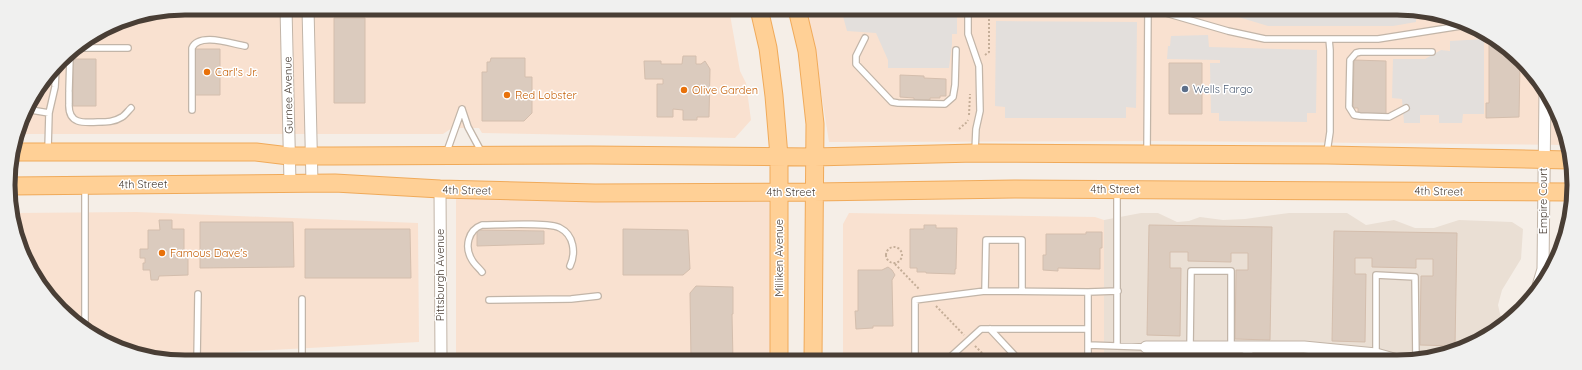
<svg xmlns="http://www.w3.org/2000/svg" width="1582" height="370" font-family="Quicksand,sans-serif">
  <rect width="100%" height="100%" fill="#f5eee7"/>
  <path fill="#eadfd4" d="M1141,213H1158L1177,222L1189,221L1200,217L1223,220L1245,219L1289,213H1347L1366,225L1394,220L1415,228H1434L1459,220L1512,222L1523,229L1521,259L1502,290L1498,305L1501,318L1504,323L1475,344L1420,361L1104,360V220Z"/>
  <path fill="#f9e1d0" d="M185,8L729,9L740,71L746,83L751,120L735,138L482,133L479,128H452L443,134H19L26,107L68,52L117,21Z
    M806,9L1420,10L1486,32L1538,77L1568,139V145L1157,141L829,142L812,34Z
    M456,196L769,202L771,360H456Z
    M136,212L418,223L419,342L216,353L145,355L96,338L45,293L17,242L14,213Z
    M849,213L1095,217L1104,220V360H843V224Z"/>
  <path fill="#e3dfdc" d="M841,9H957V34H952V44L949,68H888V60L876,33L847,31Z
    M1212,9L1416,10V22L1393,26H1268Z
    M996,21L1137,22L1136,108L1126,107V118H1005V107L995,106Z
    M1208,35L1209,47L1317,50L1316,113H1307V122L1219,121V113H1211L1210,63H1220V60L1167,59L1168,46H1170L1171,36Z
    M1484,39V114H1463L1462,123H1439V115H1420V123H1404L1402,99L1392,98L1393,59H1425L1441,50L1450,51V41Z"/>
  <path fill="#dbcbbe" stroke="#d4bead" d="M334,18H365V103H334Z
    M1489,41H1496L1520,62L1519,117L1486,118V103H1489Z
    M194,49H220V95H195Z
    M683,56H696V64H701L705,61L710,69L709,117H697V120H683V110L673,109V117H657V84H663V79H645L644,61H661V64H682Z
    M491,58H525V77H532V113L524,121H482V72H487V62H490Z
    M73,59H96V106H73Z
    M1354,60L1386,61V114H1358V108H1353Z
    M1169,63H1202V114H1169Z
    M900,75L924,76V78L946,79V96H940V98H930V100H914V98L900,97Z
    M159,220H172V229H184V256H188V275L159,276L158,280H151L150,270H143V263H145V258H140V249H148V230H160Z
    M200,222H293L294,267L200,268Z
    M924,225H936V228H957L956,269H955V274L926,273V272H917V268H910V229H924Z
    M1149,225L1272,227L1270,340L1235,339L1236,270H1248V253H1231V262L1188,261V252H1170V268H1181L1180,336L1147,335Z
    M305,229H410L411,278H305Z
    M623,229L688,230L690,269L683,275H623Z
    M477,230L544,231V244L477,246Z
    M1334,231L1457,233L1455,346L1420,345L1421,276H1433V259H1416V268L1372,267V258H1355V274H1366L1365,342L1332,341Z
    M1086,232H1102V248H1100V269L1058,268V271L1043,270V255H1046V234H1086Z
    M888,267L892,270L895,275L892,280L893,326H873V328L856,329L855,311H858V270H882Z
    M696,286L733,287V314H732L733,360H691L690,293Z"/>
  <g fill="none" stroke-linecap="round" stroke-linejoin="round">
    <g stroke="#c2b5a8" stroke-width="8">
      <path id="service" d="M968,9V34L979,66L980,111L976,129L975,151
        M1152,9L1228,31L1265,39H1378L1467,25
        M865,38L856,56V64L892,102L898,103L945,104L953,97L955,85L956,50
        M69,90L70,56L74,50L80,48H128
        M69,103V92
        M69,104C68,124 83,123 98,122C107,122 114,122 122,117C125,115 128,111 131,108
        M27,105L31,110L49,113
        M1406,108L1389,117L1360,116L1354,115L1349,107L1350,60L1356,53L1360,52H1432
        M462,109L468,127L482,153
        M192,110V48C199,32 232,44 245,46
        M48,149L49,113L55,87L56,68
        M1147,152L1148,9
        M1327,152L1330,132V50L1329,39
        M446,154L462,109
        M85,186V328
        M482,272C479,268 474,264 472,260C464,247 468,230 482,225C497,225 549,222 560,228C574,235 576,253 570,266
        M985,291L986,240H1022V291
        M1088,292V360
        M302,299V360
        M489,300L571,299L598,296
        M990,329L1019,360
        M1088,345L1146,347
        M1117,346V192
        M1190,347L1191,271H1231V347
        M1243,349L1259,361
        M1376,354V275L1415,277L1416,361
        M197,360L198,294
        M287,360L441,358
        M915,360V300L985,291L1088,292L1118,291
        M947,360L981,329H1088"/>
    </g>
    <g stroke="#c2b5a8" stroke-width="13">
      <path id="minor" d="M286,8L290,183
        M308,8L312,183
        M440,189L441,360
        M1537,289L1543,269L1545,92
        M1146,347H1304L1376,354L1401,361"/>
    </g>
    <g stroke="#f0aa5a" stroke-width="19">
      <path id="primary" d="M759,9L768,48L774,96L779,156V360
        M797,9L807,51L815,124L813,360
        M14,152H256L289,156H333L591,155L814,157L975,153L1327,155L1569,160
        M10,186L335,183L440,189L595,193L814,192L1014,189L1571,192"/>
    </g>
    <path stroke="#c5ae98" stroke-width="2" stroke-dasharray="2 2" stroke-linecap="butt" d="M985,55L989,52V9
      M969,115L970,94
      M959,129L967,122L968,120
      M886 255a8 8 0 1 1 16 0a8 8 0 1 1-16 0Z
      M895,264L920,290
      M936,306L964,335
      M975,346L989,360"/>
    <use href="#service" stroke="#fff" stroke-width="5.5"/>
    <use href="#minor" stroke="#fff" stroke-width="11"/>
    <use href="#primary" stroke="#ffd096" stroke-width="17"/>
  </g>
  <g fill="#e8710a" stroke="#fff" stroke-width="1.5">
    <circle cx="207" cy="72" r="4"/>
    <circle cx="684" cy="90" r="4"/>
    <circle cx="507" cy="95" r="4"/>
    <circle cx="162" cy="253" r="4"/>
  </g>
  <circle fill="#5c6f8a" stroke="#fff" stroke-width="1.5" cx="1185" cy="89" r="4"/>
  <g text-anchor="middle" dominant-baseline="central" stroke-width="3" stroke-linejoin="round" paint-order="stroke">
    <g font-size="11" fill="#c56008" stroke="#fff" text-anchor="start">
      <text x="215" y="72">Carl's Jr.</text>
      <text x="692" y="90">Olive Garden</text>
      <text x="515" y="95">Red Lobster</text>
      <text x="170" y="253">Famous Dave's</text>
    </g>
    <g font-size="11" fill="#4e5e75" stroke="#fff" text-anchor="start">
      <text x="1193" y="89">Wells Fargo</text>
    </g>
    <g font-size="11" fill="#493e35" stroke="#fff">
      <text transform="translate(288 95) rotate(-91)">Gurnee Avenue</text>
      <text transform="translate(143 184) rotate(-1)">4th Street</text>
      <text x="1115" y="189">4th Street</text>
      <text transform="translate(467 190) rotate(1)">4th Street</text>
      <text transform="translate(1439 191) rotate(1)">4th Street</text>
      <text x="791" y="192">4th Street</text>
      <text transform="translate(1543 201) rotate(-90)">Empire Court</text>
      <text transform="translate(779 258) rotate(-90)">Milliken Avenue</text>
      <text transform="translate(440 275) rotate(-90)">Pittsburgh Avenue</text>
    </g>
  </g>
  <path d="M0 0H1582V370H0ZM185 15H1397A170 170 0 0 1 1567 185V185A170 170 0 0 1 1397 355H185A170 170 0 0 1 15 185V185A170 170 0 0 1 185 15Z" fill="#f0f0ef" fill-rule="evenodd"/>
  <path fill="none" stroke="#493e35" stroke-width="5" d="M185 15H1397A170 170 0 0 1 1567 185V185A170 170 0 0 1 1397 355H185A170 170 0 0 1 15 185V185A170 170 0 0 1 185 15Z"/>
</svg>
